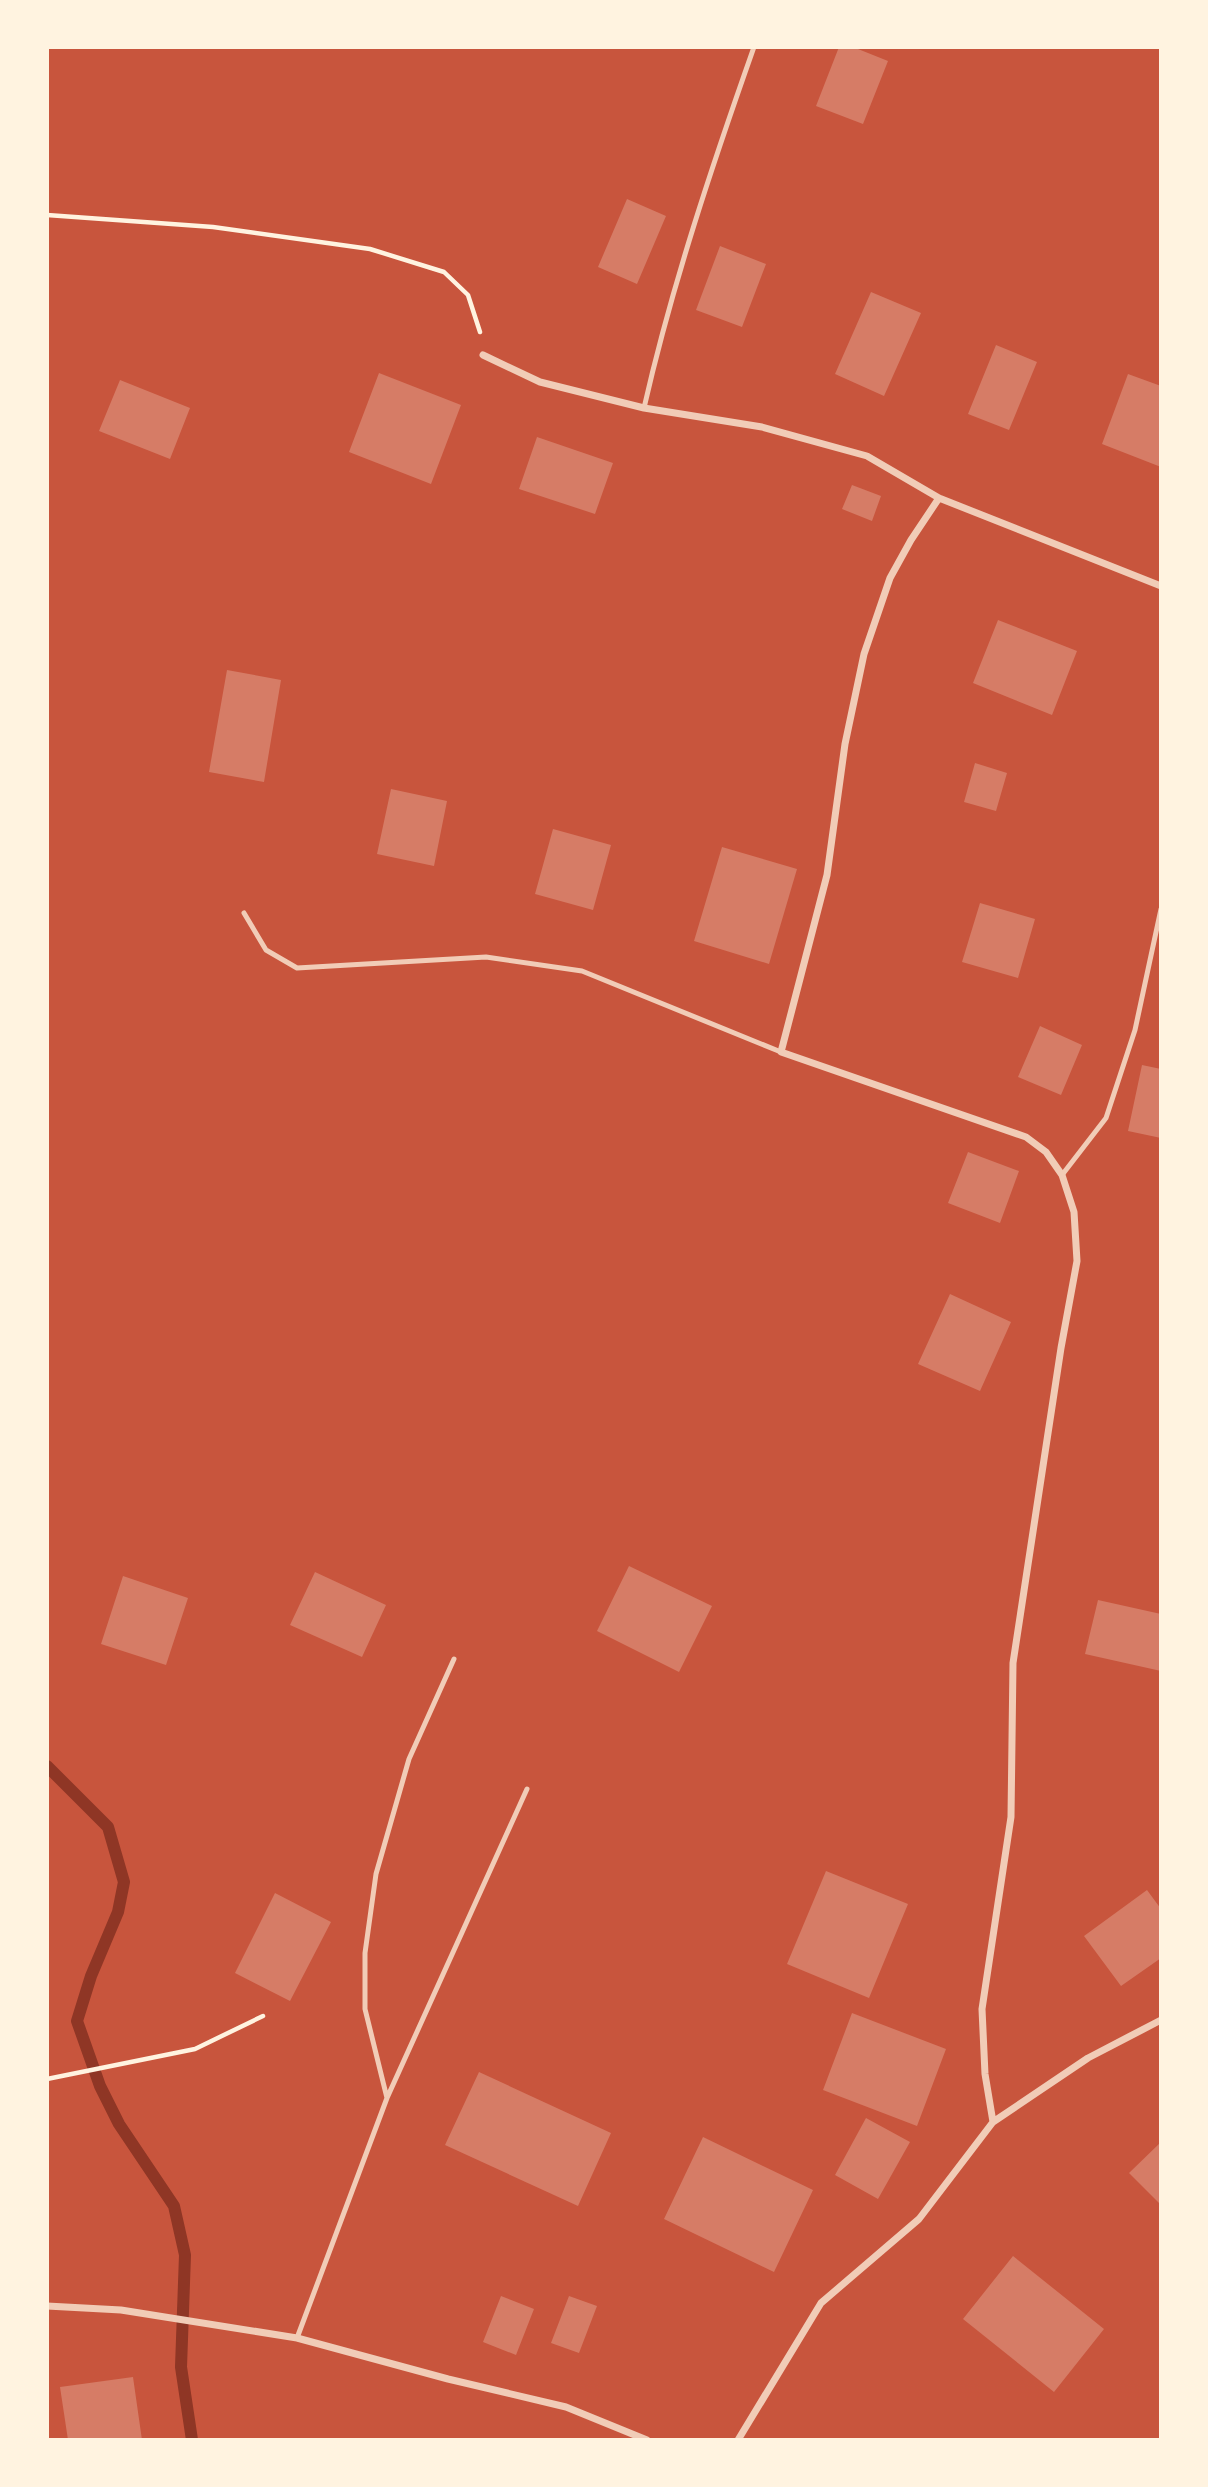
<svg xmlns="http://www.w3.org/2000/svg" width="1208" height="2487" font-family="'DM Sans',sans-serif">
  <rect width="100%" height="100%" fill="#c8553d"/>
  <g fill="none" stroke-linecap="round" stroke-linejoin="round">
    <path stroke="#8f3625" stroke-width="12" d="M47,1766L108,1827L124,1882L118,1912L91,1976L77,2021L100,2086L119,2124L174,2206L185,2255L181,2367L192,2440"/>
  </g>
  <path fill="#d67c66" d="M839,47H853L888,61L863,124L816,106Z
    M627,199L666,216L637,284L598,267Z
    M720,246L766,264L742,327L696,310Z
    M871,292L921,313L884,396L835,374Z
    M996,345L1037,362L1009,430L968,414Z
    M379,373L461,405L431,484L349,452Z
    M1128,374L1161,386V467L1102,444Z
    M120,380L190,408L170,459L99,431Z
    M537,437L613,463L595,514L519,489Z
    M852,485L881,496L872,521L842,509Z
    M998,620L1077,651L1052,715L973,683Z
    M227,670L281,680L264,782L209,772Z
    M975,763L1007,773L996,811L964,802Z
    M391,789L447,801L434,866L377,854Z
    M553,829L611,845L593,910L535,894Z
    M722,847L797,869L769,964L694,941Z
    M980,903L1035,919L1018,978L962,962Z
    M1040,1026L1082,1045L1061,1095L1018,1077Z
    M1142,1065L1161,1069V1138L1128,1131Z
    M968,1152L1019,1171L1000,1223L948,1203Z
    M950,1294L1011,1322L980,1391L918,1364Z
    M629,1566L712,1606L679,1672L597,1631Z
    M315,1572L386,1605L362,1657L290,1625Z
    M123,1576L188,1598L166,1665L101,1644Z
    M1098,1600L1161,1614V1671L1085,1654Z
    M826,1871L908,1904L869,1998L787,1964Z
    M1147,1890L1161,1909V1958L1121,1986L1084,1936Z
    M275,1893L331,1922L290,2001L235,1973Z
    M852,2013L946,2049L917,2126L823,2090Z
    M479,2072L611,2133L578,2206L445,2145Z
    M866,2118L910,2142L878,2199L835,2175Z
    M703,2137L813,2190L774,2272L664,2219Z
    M1161,2142V2205L1129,2173Z
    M1013,2256L1104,2329L1054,2392L963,2319Z
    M501,2296L534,2309L516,2355L483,2342Z
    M569,2296L597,2306L579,2353L551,2343Z
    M133,2377L142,2440H68L60,2387Z"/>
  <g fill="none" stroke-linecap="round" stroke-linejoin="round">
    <path stroke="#fff3e0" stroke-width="4.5" d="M47,215L213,227L370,249L444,272L468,295L480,332
      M47,2079L195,2049L263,2016"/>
    <path stroke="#f1ccb7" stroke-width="5" d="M644,408C672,285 712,166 754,47
      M244,913L266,950L297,968L486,957L582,971L781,1052
      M1062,1175L1106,1118L1135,1030L1161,909
      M387,2098L365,2009V1953L376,1874L409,1759L454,1659
      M297,2338L387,2098L527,1789"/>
    <path stroke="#f1ccb7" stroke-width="7" d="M483,355L540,382L644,408L762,427L867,456L939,498L1161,586
      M939,498L911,540L890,578L864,654L845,744L827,875L781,1052L1026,1137L1046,1152L1062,1175L1074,1212L1077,1261L1061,1348L1013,1663L1011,1817L982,2009L985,2074L993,2122
      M47,2306L121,2310L297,2338L448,2379L566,2407L647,2440
      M738,2440L821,2303L919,2219L993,2122L1088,2058L1161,2020"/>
  </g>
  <rect width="1208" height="2487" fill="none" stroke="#fff3e0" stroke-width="98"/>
</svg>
